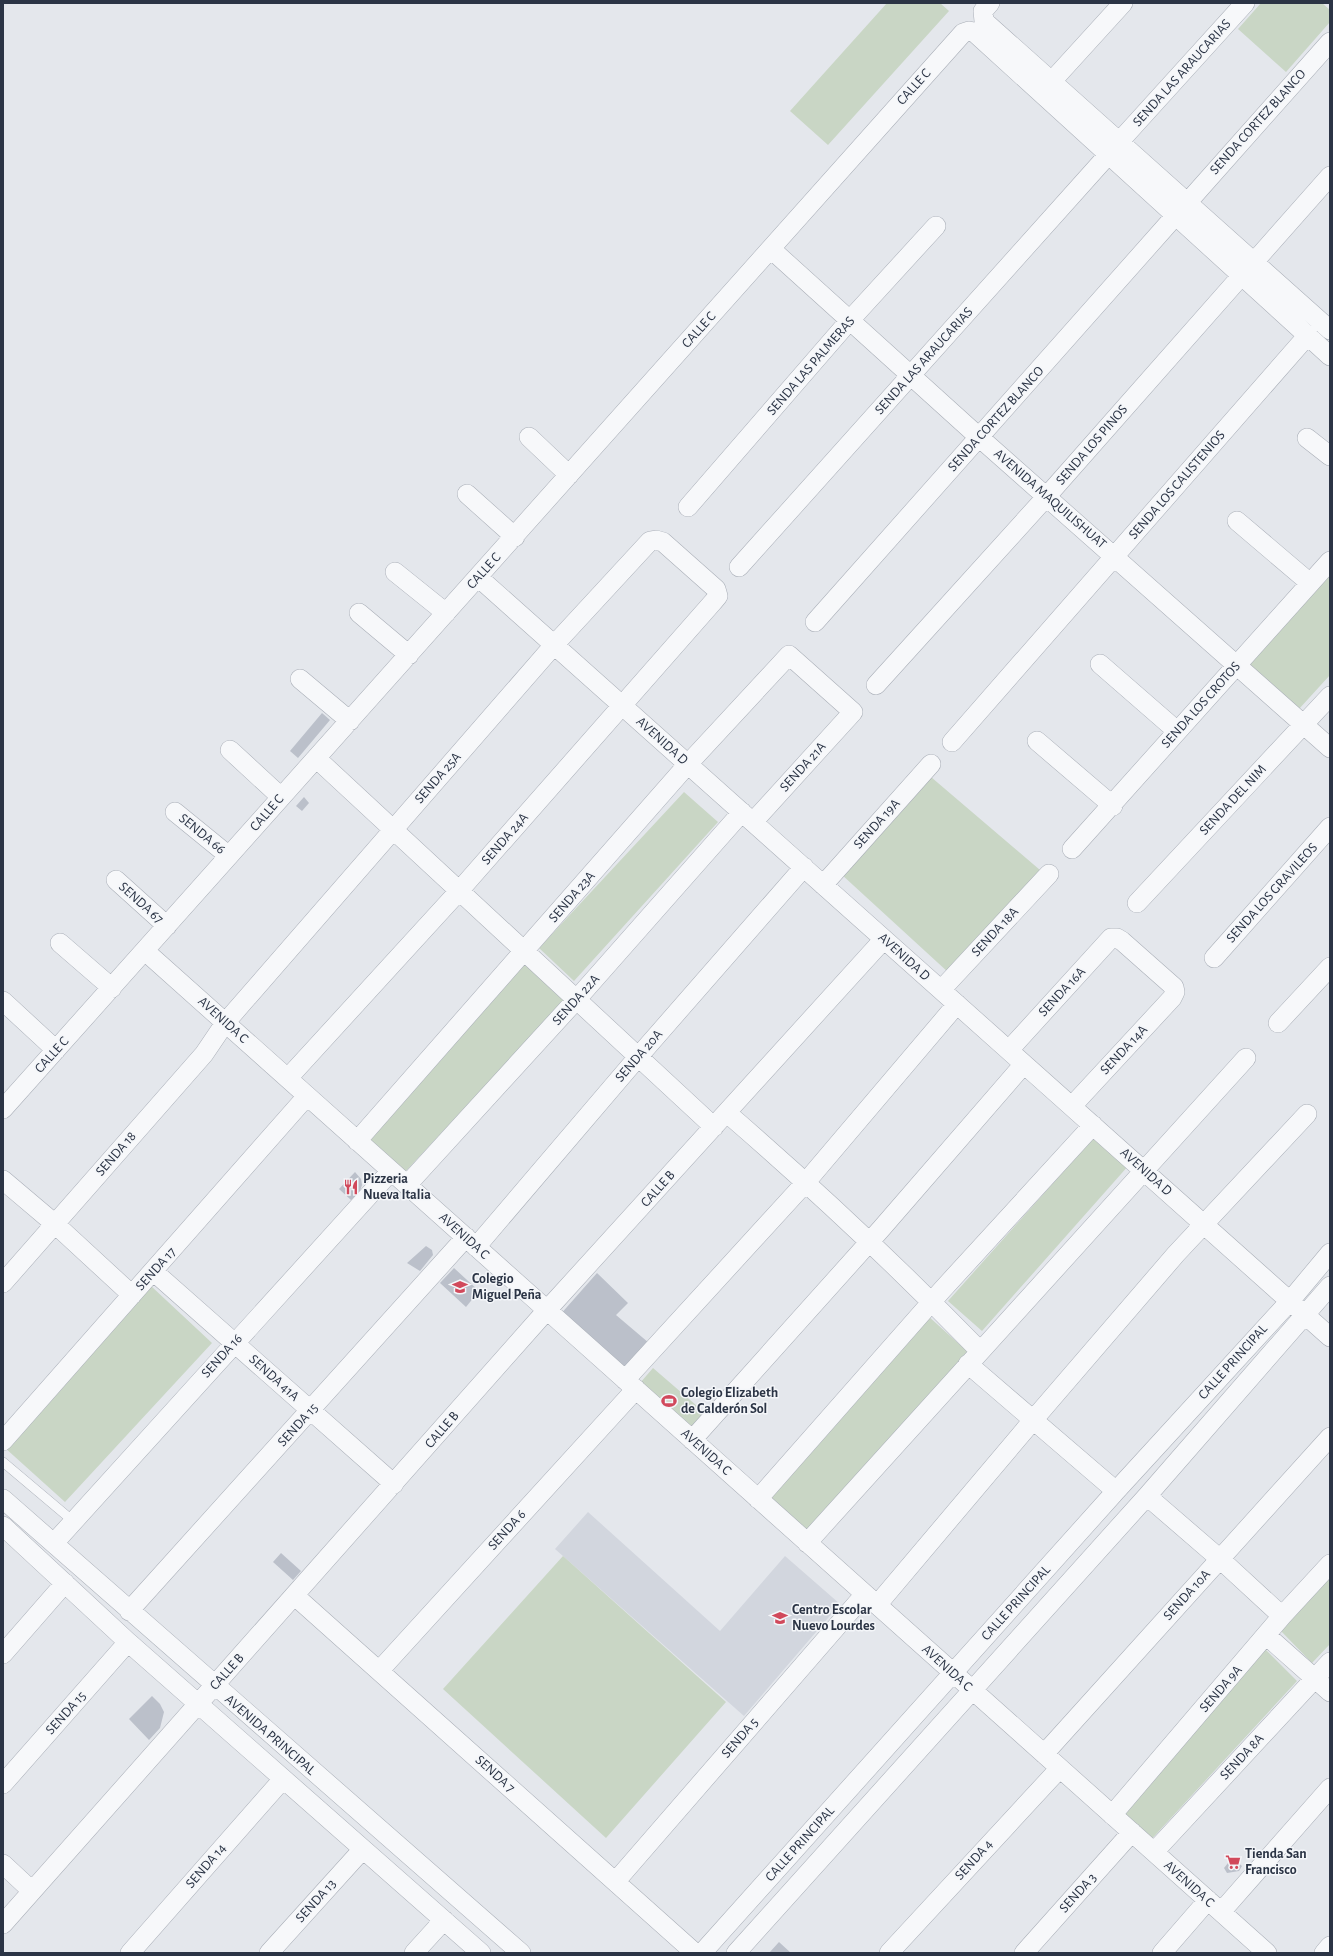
<svg xmlns="http://www.w3.org/2000/svg" width="1333" height="1956" font-family="'Alegreya Sans',sans-serif">
  <rect width="100%" height="100%" fill="#e4e7ec"/>
  <path fill="#d2d6de" d="M588,1512L720,1631L785,1556L840,1604L744,1716L555,1549Z"/>
  <path fill="#c9d6c5" d="M887,3H940L949,11L828,145L790,111Z
    M1261,3H1322L1330,10V22L1286,72L1238,29Z
    M1330,570V675L1299,709L1247,663Z
    M931,777L1040,870L949,973L841,874Z
    M684,792L718,822L574,981L539,948Z
    M525,964L564,1001L405,1172L368,1138Z
    M1096,1135L1129,1165L982,1331L948,1301Z
    M151,1286L212,1343L65,1502L4,1447Z
    M927,1315L969,1353L807,1535L767,1499Z
    M653,1368L704,1412L683,1436L634,1390Z
    M563,1556L726,1702L606,1838L443,1689Z
    M1330,1576V1644L1312,1663L1280,1630Z
    M1264,1648L1297,1681L1148,1843L1118,1821Z"/>
  <path fill="#bbc0ca" d="M322,713L330,720L298,758L290,751Z
    M304,797L309,803L302,811L296,806Z
    M355,1172L361,1179L362,1185L360,1191L351,1200L339,1189Z
    M426,1246L432,1250L433,1255L420,1271L407,1263Z
    M454,1268L479,1291L466,1307L440,1283Z
    M597,1273L628,1303L616,1315L649,1343L622,1374L559,1316Z
    M281,1553L301,1571L293,1580L273,1562Z
    M152,1696L160,1704L164,1712L160,1728L149,1740L129,1719Z
    M1232,1858L1242,1866L1239,1871L1227,1873L1224,1868Z
    M779,1942L791,1953H769Z"/>
  <g fill="none" stroke-linecap="round" stroke-linejoin="round">
    <g stroke="#a9aeb7" stroke-width="10">
      <path id="lane" d="M3,1462L73,1521"/>
    </g>
    <g stroke="#a9aeb7" stroke-width="20">
      <path id="street" d="M990,3L983,11L984,21L1330,330
        M1052,81L1123,3
        M1119,142L1245,3
        M1187,203L1330,42
        M771,249L980,438L1330,748
        M1254,262L1330,176
        M529,437L569,475
        M1307,438L1330,456
        M467,494L515,537
        M688,507L850,320L936,226
        M1237,521L1310,583
        M739,567L1108,155
        M395,572L446,613
        M478,577L1330,1337
        M359,613L409,655
        M815,622L1176,215
        M1100,664L1177,731
        M300,679L350,721
        M876,685L1047,496L1242,275
        M1037,741L1113,806
        M952,742L1308,335
        M230,750L281,797
        M316,758L714,1127
        M175,812L229,856
        M1072,849L1330,561
        M116,880L167,926
        M823,885L931,764
        M1137,903L1330,696
        M60,943L112,988
        M145,951L1267,1953
        M1214,958L1330,827
        M941,990L1049,874
        M3,1001L56,1050
        M1278,1023L1330,967
        M1009,1050L1111,938H1117L1122,941L1174,987L1175,992L1172,998L1072,1106
        M3,1109L963,33L969,31L974,32L1330,356
        M727,1113C815,1189 899,1268 980,1351
        M357,1141L688,764L789,655L853,712L753,822
        M3,1180L55,1224L132,1295
        M407,1185L576,1000L742,812
        M476,1247L638,1057L804,867
        M153,1271L394,1484
        M3,1283L204,1054L225,1023L554,645L650,541L656,540L663,542L716,589L718,596L713,602L459,891L288,1078
        M968,1364L1116,1491
        M625,1380L806,1182L957,1004
        M692,1440L881,1229L1024,1064
        M3,1441L307,1096
        M1147,1496L1220,1559L1282,1616
        M3,1499L521,1953
        M758,1499L942,1290L1093,1125
        M3,1526L128,1642L481,1953
        M54,1543L391,1171
        M807,1543L1246,1058
        M295,1596L695,1953
        M877,1605L1034,1419L1176,1254L1307,1114
        M129,1611L466,1237
        M1267,1636L1330,1692
        M3,1654L65,1583
        M379,1671L636,1389
        M1044,1754L1330,1437
        M3,1784L128,1642
        M1112,1815L1282,1616L1330,1564
        M1154,1852L1330,1662
        M3,1864L32,1891
        M616,1881L865,1594
        M1221,1912L1330,1788
        M3,1924L547,1310L884,939
        M130,1953L283,1779
        M269,1953L363,1849
        M414,1953L444,1920
        M702,1953L1116,1491L1290,1301L1330,1253
        M736,1953L1147,1496L1330,1286
        M889,1953L1060,1768
        M1024,1953L1132,1832
        M1162,1953L1208,1900
        M1324,1953L1330,1946"/>
    </g>
    <use href="#lane" stroke="#f7f8fa" stroke-width="9"/>
    <use href="#street" stroke="#f7f8fa" stroke-width="19"/>
  </g>
  <defs>
    <g id="restaurant-bare" transform="scale(1.2)"><path d="M-5-6h1v4h1v-4h1v4h1v-4h1v5L-1.5 .5V6h-2V.5L-5-1ZM5-6V6H3V1.5H1.5Q1.5-4 5-6Z" fill="#d1495b" stroke="#f4f6f9" stroke-width="2.5" paint-order="stroke"/></g>
    <g id="school-bare" transform="scale(1.2)"><path d="M0-5L7-2L0 1L-7-2ZM-4 1L0 2.5L4 1V4Q0 6-4 4Z" fill="#d1495b" stroke="#f4f6f9" stroke-width="2.5" paint-order="stroke"/></g>
    <g id="stadium-bare" transform="scale(1.2)"><path d="M0-5a6.5 5 0 1 0 0 10a6.5 5 0 1 0 0-10ZM-3.5-1.8h7v3.6h-7Z" fill="#d1495b" stroke="#f4f6f9" stroke-width="2.5" paint-order="stroke"/></g>
    <g id="supermarket-bare" transform="scale(1.2)"><path d="M-6-5.5h2.5l.6 2H6L4.5 2H-2.5L-4.4-4H-6ZM-1.5 3.2a1.3 1.3 0 1 0 .1 0ZM3 3.2a1.3 1.3 0 1 0 .1 0Z" fill="#d1495b" stroke="#f4f6f9" stroke-width="2.5" paint-order="stroke"/></g>
  </defs>
  <g fill-rule="evenodd">
    <use href="#restaurant-bare" x="351" y="1187"/>
    <use href="#school-bare" x="460" y="1287"/>
    <use href="#stadium-bare" x="669" y="1401"/>
    <use href="#school-bare" x="780" y="1618"/>
    <use href="#supermarket-bare" x="1233" y="1862"/>
  </g>
  <g text-anchor="middle" dominant-baseline="central" stroke-width="3" stroke-linejoin="round" paint-order="stroke">
    <g font-size="14" fill="#2b3445" stroke="#f4f6f9">
      <text transform="translate(1182 73) rotate(-48)">SENDA LAS ARAUCARIAS</text>
      <text transform="translate(914 87) rotate(-48)">CALLE C</text>
      <text transform="translate(1258 122) rotate(-48)">SENDA CORTEZ BLANCO</text>
      <text transform="translate(699 330) rotate(-48)">CALLE C</text>
      <text transform="translate(924 361) rotate(-48)">SENDA LAS ARAUCARIAS</text>
      <text transform="translate(811 366) rotate(-49)">SENDA LAS PALMERAS</text>
      <text transform="translate(996 419) rotate(-48)">SENDA CORTEZ BLANCO</text>
      <text transform="translate(1092 445) rotate(-49)">SENDA LOS PINOS</text>
      <text transform="translate(1177 485) rotate(-49)">SENDA LOS CALISTENIOS</text>
      <text transform="translate(1050 499) rotate(41)">AVENIDA MAQUILISHUAT</text>
      <text transform="translate(484 571) rotate(-48)">CALLE C</text>
      <text transform="translate(1201 705) rotate(-48)">SENDA LOS CROTOS</text>
      <text transform="translate(662 741) rotate(42)">AVENIDA D</text>
      <text transform="translate(803 767) rotate(-48)">SENDA 21A</text>
      <text transform="translate(438 778) rotate(-49)">SENDA 25A</text>
      <text transform="translate(1233 800) rotate(-47)">SENDA DEL NIM</text>
      <text transform="translate(267 813) rotate(-49)">CALLE C</text>
      <text transform="translate(877 824) rotate(-48)">SENDA 19A</text>
      <text transform="translate(202 834) rotate(39)">SENDA 66</text>
      <text transform="translate(505 839) rotate(-49)">SENDA 24A</text>
      <text transform="translate(1272 893) rotate(-48)">SENDA LOS GRAVILEOS</text>
      <text transform="translate(572 897) rotate(-49)">SENDA 23A</text>
      <text transform="translate(141 903) rotate(42)">SENDA 67</text>
      <text transform="translate(995 932) rotate(-47)">SENDA 18A</text>
      <text transform="translate(904 957) rotate(42)">AVENIDA D</text>
      <text transform="translate(1062 992) rotate(-47)">SENDA 16A</text>
      <text transform="translate(576 1000) rotate(-48)">SENDA 22A</text>
      <text transform="translate(223 1020) rotate(42)">AVENIDA C</text>
      <text transform="translate(1124 1050) rotate(-47)">SENDA 14A</text>
      <text transform="translate(52 1055) rotate(-48)">CALLE C</text>
      <text transform="translate(639 1056) rotate(-49)">SENDA 20A</text>
      <text transform="translate(116 1154) rotate(-49)">SENDA 18</text>
      <text transform="translate(1146 1172) rotate(42)">AVENIDA D</text>
      <text transform="translate(658 1189) rotate(-48)">CALLE B</text>
      <text transform="translate(464 1236) rotate(42)">AVENIDA C</text>
      <text transform="translate(156 1269) rotate(-48)">SENDA 17</text>
      <text transform="translate(222 1356) rotate(-48)">SENDA 16</text>
      <text transform="translate(1233 1362) rotate(-48)">CALLE PRINCIPAL</text>
      <text transform="translate(274 1378) rotate(42)">SENDA 41A</text>
      <text transform="translate(298 1425) rotate(-48)">SENDA 15</text>
      <text transform="translate(442 1430) rotate(-49)">CALLE B</text>
      <text transform="translate(706 1452) rotate(42)">AVENIDA C</text>
      <text transform="translate(507 1530) rotate(-48)">SENDA 6</text>
      <text transform="translate(1187 1595) rotate(-48)">SENDA 10A</text>
      <text transform="translate(1016 1603) rotate(-48)">CALLE PRINCIPAL</text>
      <text transform="translate(947 1668) rotate(42)">AVENIDA C</text>
      <text transform="translate(227 1672) rotate(-48)">CALLE B</text>
      <text transform="translate(1221 1689) rotate(-49)">SENDA 9A</text>
      <text transform="translate(66 1713) rotate(-48)">SENDA 15</text>
      <text transform="translate(270 1735) rotate(41)">AVENIDA PRINCIPAL</text>
      <text transform="translate(740 1738) rotate(-49)">SENDA 5</text>
      <text transform="translate(1242 1757) rotate(-47)">SENDA 8A</text>
      <text transform="translate(495 1774) rotate(42)">SENDA 7</text>
      <text transform="translate(800 1844) rotate(-48)">CALLE PRINCIPAL</text>
      <text transform="translate(974 1860) rotate(-48)">SENDA 4</text>
      <text transform="translate(206 1866) rotate(-49)">SENDA 14</text>
      <text transform="translate(1189 1884) rotate(42)">AVENIDA C</text>
      <text transform="translate(1078 1893) rotate(-48)">SENDA 3</text>
      <text transform="translate(316 1901) rotate(-48)">SENDA 13</text>
    </g>
    <g font-size="14" font-weight="bold" fill="#2b3445" stroke="#f4f6f9" text-anchor="start">
      <text x="363" y="1179">Pizzeria<tspan x="363" dy="16">Nueva Italia</tspan></text>
      <text x="472" y="1279">Colegio<tspan x="472" dy="16">Miguel Peña</tspan></text>
      <text x="681" y="1393">Colegio Elizabeth<tspan x="681" dy="16">de Calderón Sol</tspan></text>
      <text x="792" y="1610">Centro Escolar<tspan x="792" dy="16">Nuevo Lourdes</tspan></text>
      <text x="1245" y="1854">Tienda San<tspan x="1245" dy="16">Francisco</tspan></text>
    </g>
  </g>
  <rect width="1333" height="1956" fill="none" stroke="#2b3445" stroke-width="8"/>
</svg>
